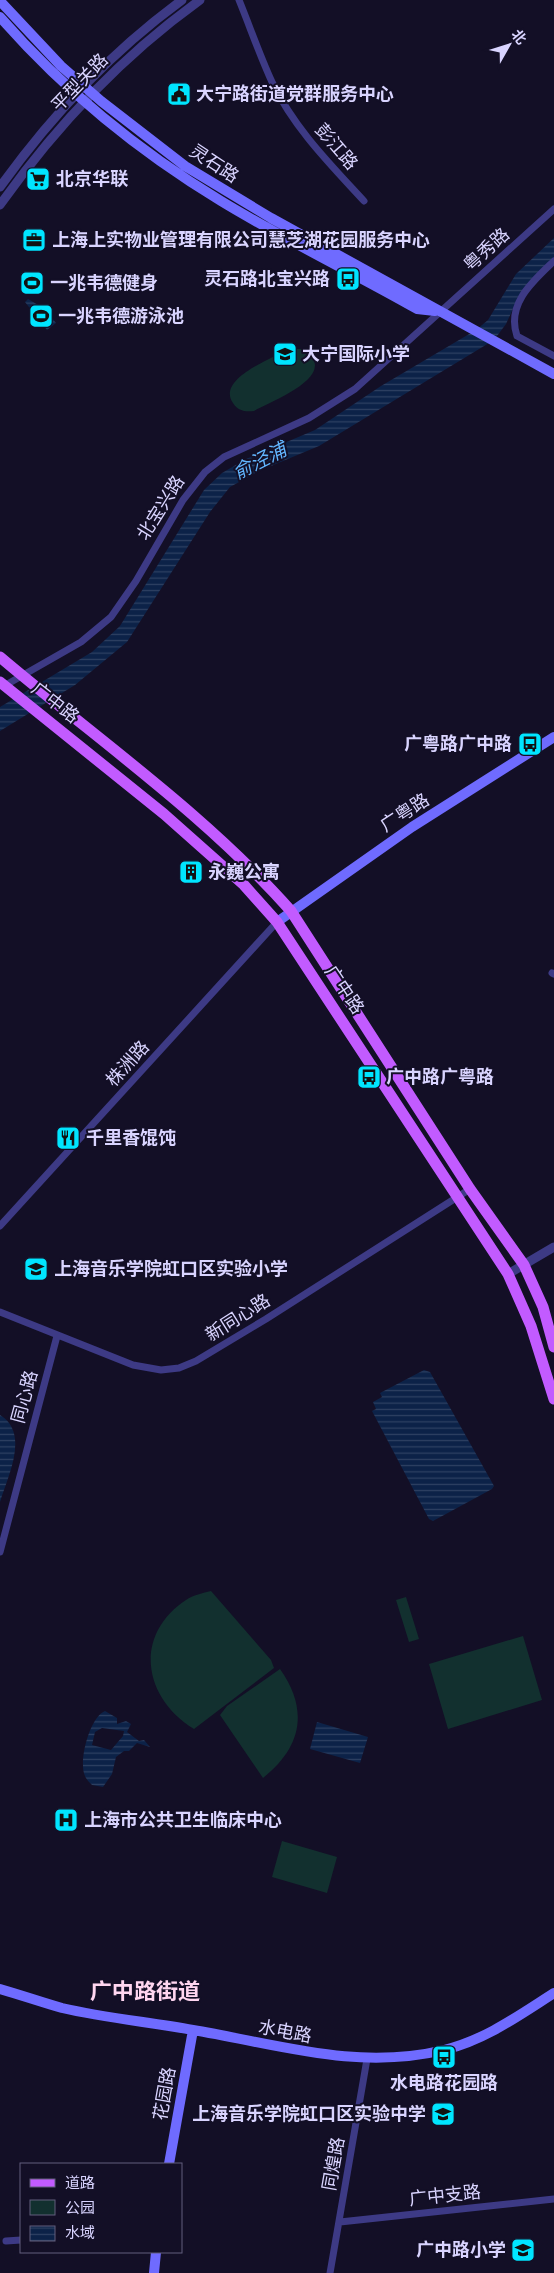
<svg xmlns="http://www.w3.org/2000/svg" width="554" height="2273" font-family="'Sofia Sans Condensed','Noto Sans SC',sans-serif">
  <defs>
    <pattern id="water-rules" width="6" height="5" patternUnits="userSpaceOnUse" patternTransform="scale(1.25)"><rect width="6" height="5" fill="#0c2248"/><path d="M0 2.5h6" fill="none" stroke="#2f4163"/></pattern>
  </defs>
  <rect width="100%" height="100%" fill="#130f26"/>
  <path fill="#12302f" d="M289,349H302C344,374 272,401 254,411C245,412 238,411 233,403C216,379 273,358 289,349Z
    M211,1591L271,1660L274,1668L194,1729C143,1698 133,1635 186,1600C193,1595 203,1593 211,1591Z
    M406,1597L419,1639L409,1642L396,1600Z
    M523,1636L542,1700L448,1729L429,1664Z
    M280,1669C309,1710 302,1747 263,1778L220,1715L227,1706Z
    M282,1841L337,1857L327,1893L272,1877Z"/>
  <path fill="url(#water-rules)" fill-rule="evenodd" d="M554,238V259L518,298L506,324L494,340L319,446L259,471L230,487L210,512L127,642L75,685L0,731V707L92,652L120,626L204,490L222,473L246,459L315,430L381,386L476,330L488,320L516,274Z
    M28,299L45,309L56,323L47,330L25,302Z
    M424,1370L430,1372L494,1486L492,1489L433,1521L429,1519L372,1411L376,1409L373,1402L382,1397L380,1393Z
    M0,1415C30,1433 8,1476 0,1502Z
    M105,1711L117,1718V1724L126,1721L131,1724L127,1732L139,1741L144,1740L150,1747L137,1743L129,1751H124L116,1757L112,1774L103,1787L92,1785C90,1783 86,1779 85,1776C78,1761 90,1717 105,1711ZM102,1728L124,1731L123,1736L111,1750L92,1745L95,1732Z
    M317,1722L368,1737L360,1763L310,1749Z"/>
  <g fill="none" stroke-linecap="round" stroke-linejoin="round">
    <path stroke="#3d3a85" stroke-width="7" d="M239,0C250,27 260,56 272,82C294,128 330,164 364,201
      M554,261C533,281 506,304 517,336L554,356
      M4,686L81,642L111,617L136,581L183,500L205,472L224,457L309,418L355,389L554,209
      M552,973L554,974
      M0,1226L277,922
      M0,1312L133,1365L161,1370L179,1368L196,1361L266,1319L470,1189
      M0,1552L57,1336
      M340,2222L554,2199
      M6,2241L21,2240
      M330,2273L367,2059"/>
    <path stroke="#3d3a85" stroke-width="9" d="M0,187C51,116 111,52 182,0
      M0,205C56,126 121,57 200,0
      M508,1274L554,1247"/>
    <path stroke="#6f6bff" stroke-width="10" d="M0,1L61,66L101,101L185,166L271,218L554,374
      M0,17C63,89 140,152 221,201C285,240 352,272 417,309L435,311
      M277,922L412,827L554,737
      M0,1989C21,1995 41,2002 62,2008C105,2018 149,2022 193,2030C277,2044 357,2071 444,2050C485,2040 518,2016 554,1993
      M169,2164L193,2030
      M154,2273L156,2252"/>
    <path stroke="#c25bff" stroke-width="11" d="M0,657C98,740 205,814 291,911L470,1189L524,1265L543,1307L554,1347
      M0,682L164,814L244,885L277,922L508,1274L531,1326L554,1399"/>
  </g>
  <defs>
    <g id="civic-square" transform="scale(1.25)"><rect x="-9" y="-9" width="18" height="18" rx="4" fill="#00e5ff" stroke="#130f26"/><path d="M-.6-6.5H3V-4.5H.6V-3L4-1V1h2V6H-6V1h2V-1L-.6-3ZM-1.2 2.5V6h2.4V2.5Z" fill="#111"/></g>
    <g id="supermarket-square" transform="scale(1.25)"><rect x="-9" y="-9" width="18" height="18" rx="4" fill="#00e5ff" stroke="#130f26"/><path d="M-6-5.5h2.5l.6 2H6L4.5 2H-2.5L-4.4-4H-6ZM-1.5 3.2a1.3 1.3 0 1 0 .1 0ZM3 3.2a1.3 1.3 0 1 0 .1 0Z" fill="#111"/></g>
    <g id="office-square" transform="scale(1.25)"><rect x="-9" y="-9" width="18" height="18" rx="4" fill="#00e5ff" stroke="#130f26"/><path d="M-6-3h4V-5.5h4V-3h4V5H-6ZM-1-4.5V-3h2v-1.5ZM-6 0V1H6V0Z" fill="#111"/></g>
    <g id="bus-square" transform="scale(1.25)"><rect x="-9" y="-9" width="18" height="18" rx="4" fill="#00e5ff" stroke="#130f26"/><path d="M-5-6H5V4H4V6H2V4H-2V6H-4V4H-5ZM-3.5-4V0h7V-4ZM-3.5 1.2v1.5H-2V1.2ZM2 1.2v1.5H3.5V1.2Z" fill="#111"/></g>
    <g id="stadium-square" transform="scale(1.25)"><rect x="-9" y="-9" width="18" height="18" rx="4" fill="#00e5ff" stroke="#130f26"/><path d="M0-5a6.5 5 0 1 0 0 10a6.5 5 0 1 0 0-10ZM-3.5-1.8h7v3.6h-7Z" fill="#111"/></g>
    <g id="school-square" transform="scale(1.25)"><rect x="-9" y="-9" width="18" height="18" rx="4" fill="#00e5ff" stroke="#130f26"/><path d="M0-5L7-2L0 1L-7-2ZM-4 1L0 2.5L4 1V4Q0 6-4 4Z" fill="#111"/></g>
    <g id="building-square" transform="scale(1.25)"><rect x="-9" y="-9" width="18" height="18" rx="4" fill="#00e5ff" stroke="#130f26"/><path d="M-4-6H4V6H1V3H-1V6H-4ZM-2.5-4.3h1.7v1.8h-1.7ZM.8-4.3h1.7v1.8H.8ZM-2.5-1h1.7V.8h-1.7ZM.8-1h1.7V.8H.8Z" fill="#111"/></g>
    <g id="restaurant-square" transform="scale(1.25)"><rect x="-9" y="-9" width="18" height="18" rx="4" fill="#00e5ff" stroke="#130f26"/><path d="M-5-6h1v4h1v-4h1v4h1v-4h1v5L-1.5 .5V6h-2V.5L-5-1ZM5-6V6H3V1.5H1.5Q1.5-4 5-6Z" fill="#111"/></g>
    <g id="hospital-square" transform="scale(1.25)"><rect x="-9" y="-9" width="18" height="18" rx="4" fill="#00e5ff" stroke="#130f26"/><path d="M-5-5h3v3.5h4V-5h3V5h-3V1.5h-4V5h-3Z" fill="#111"/></g>
  </defs>
  <g fill-rule="evenodd">
    <use href="#civic-square" x="179" y="94"/>
    <use href="#supermarket-square" x="38" y="179"/>
    <use href="#office-square" x="34" y="240"/>
    <use href="#bus-square" x="348" y="279"/>
    <use href="#stadium-square" x="32" y="283"/>
    <use href="#stadium-square" x="41" y="316"/>
    <use href="#school-square" x="285" y="354"/>
    <use href="#bus-square" x="530" y="744"/>
    <use href="#building-square" x="191" y="872"/>
    <use href="#bus-square" x="369" y="1077"/>
    <use href="#restaurant-square" x="68" y="1138"/>
    <use href="#school-square" x="36" y="1269"/>
    <use href="#hospital-square" x="66" y="1820"/>
    <use href="#bus-square" x="444" y="2057"/>
    <use href="#school-square" x="443" y="2114"/>
    <use href="#school-square" x="523" y="2250"/>
  </g>
  <g text-anchor="middle" dominant-baseline="central" stroke-width="4" stroke-linejoin="round" paint-order="stroke">
    <g font-size="18" fill="#d9d4ff" stroke="#130f26">
      <text transform="translate(80 83) rotate(-46)">平型关路</text>
      <text transform="translate(336 147) rotate(49)">彭江路</text>
      <text transform="translate(214 164) rotate(33)">灵石路</text>
      <text transform="translate(487 250) rotate(-42)">粤秀路</text>
      <text transform="translate(161 508) rotate(-58)">北宝兴路</text>
      <text transform="translate(55 703) rotate(38)">广中路</text>
      <text transform="translate(405 813) rotate(-33)">广粤路</text>
      <text transform="translate(344 990) rotate(56)">广中路</text>
      <text transform="translate(128 1064) rotate(-48)">株洲路</text>
      <text transform="translate(238 1318) rotate(-32)">新同心路</text>
      <text transform="translate(25 1397) rotate(-75)">同心路</text>
      <text transform="translate(285 2032) rotate(11)">水电路</text>
      <text transform="translate(165 2094) rotate(-80)">花园路</text>
      <text transform="translate(334 2164) rotate(-80)">同煌路</text>
      <text transform="translate(445 2196) rotate(-6)">广中支路</text>
    </g>
    <g font-size="18" font-weight="bold" fill="#d9d4ff" stroke="#130f26" text-anchor="start">
      <text x="196" y="94">大宁路街道党群服务中心</text>
      <text x="56" y="179">北京华联</text>
      <text x="52" y="240">上海上实物业管理有限公司慧芝湖花园服务中心</text>
      <text x="330" y="279" text-anchor="end">灵石路北宝兴路</text>
      <text x="50" y="283">一兆韦德健身</text>
      <text x="58" y="316">一兆韦德游泳池</text>
      <text x="302" y="354">大宁国际小学</text>
      <text x="512" y="744" text-anchor="end">广粤路广中路</text>
      <text x="208" y="872">永巍公寓</text>
      <text x="386" y="1077">广中路广粤路</text>
      <text x="86" y="1138">千里香馄饨</text>
      <text x="54" y="1269">上海音乐学院虹口区实验小学</text>
      <text x="84" y="1820">上海市公共卫生临床中心</text>
      <text x="444" y="2083" text-anchor="middle">水电路花园路</text>
      <text x="426" y="2114" text-anchor="end">上海音乐学院虹口区实验中学</text>
      <text x="506" y="2250" text-anchor="end">广中路小学</text>
    </g>
    <g font-size="19" font-style="italic" fill="#62b6ff" stroke="#130f26">
      <text transform="translate(260 462) rotate(-27)">俞泾浦</text>
    </g>
    <g font-size="22" font-weight="bold" fill="#ffd6f0" stroke="#130f26">
      <text x="145" y="1992">广中路街道</text>
    </g>
  </g>
  <rect x="20" y="2163" width="162" height="90" fill="#130f26" stroke="#625e7d"/>
  <rect x="30" y="2179" width="25" height="8" fill="#c25bff" stroke="#625e7d"/>
  <text x="65" y="2188" font-size="15" fill="#d9d4ff">道路</text>
  <rect x="30" y="2200" width="25" height="15" fill="#12302f" stroke="#625e7d"/>
  <text x="65" y="2213" font-size="15" fill="#d9d4ff">公园</text>
  <rect x="30" y="2226" width="25" height="15" fill="url(#water-rules)" stroke="#625e7d"/>
  <text x="65" y="2238" font-size="15" fill="#d9d4ff">水域</text>
  <g transform="translate(509 45) rotate(51)" stroke="#130f26" stroke-width="4" paint-order="stroke">
  <path d="M0-4L9 19L0 12L-9 19Z" fill="#d9d4ff"/>
  <text y="-8" font-size="14" font-weight="bold" text-anchor="middle" fill="#d9d4ff">北</text>
  </g>
</svg>
